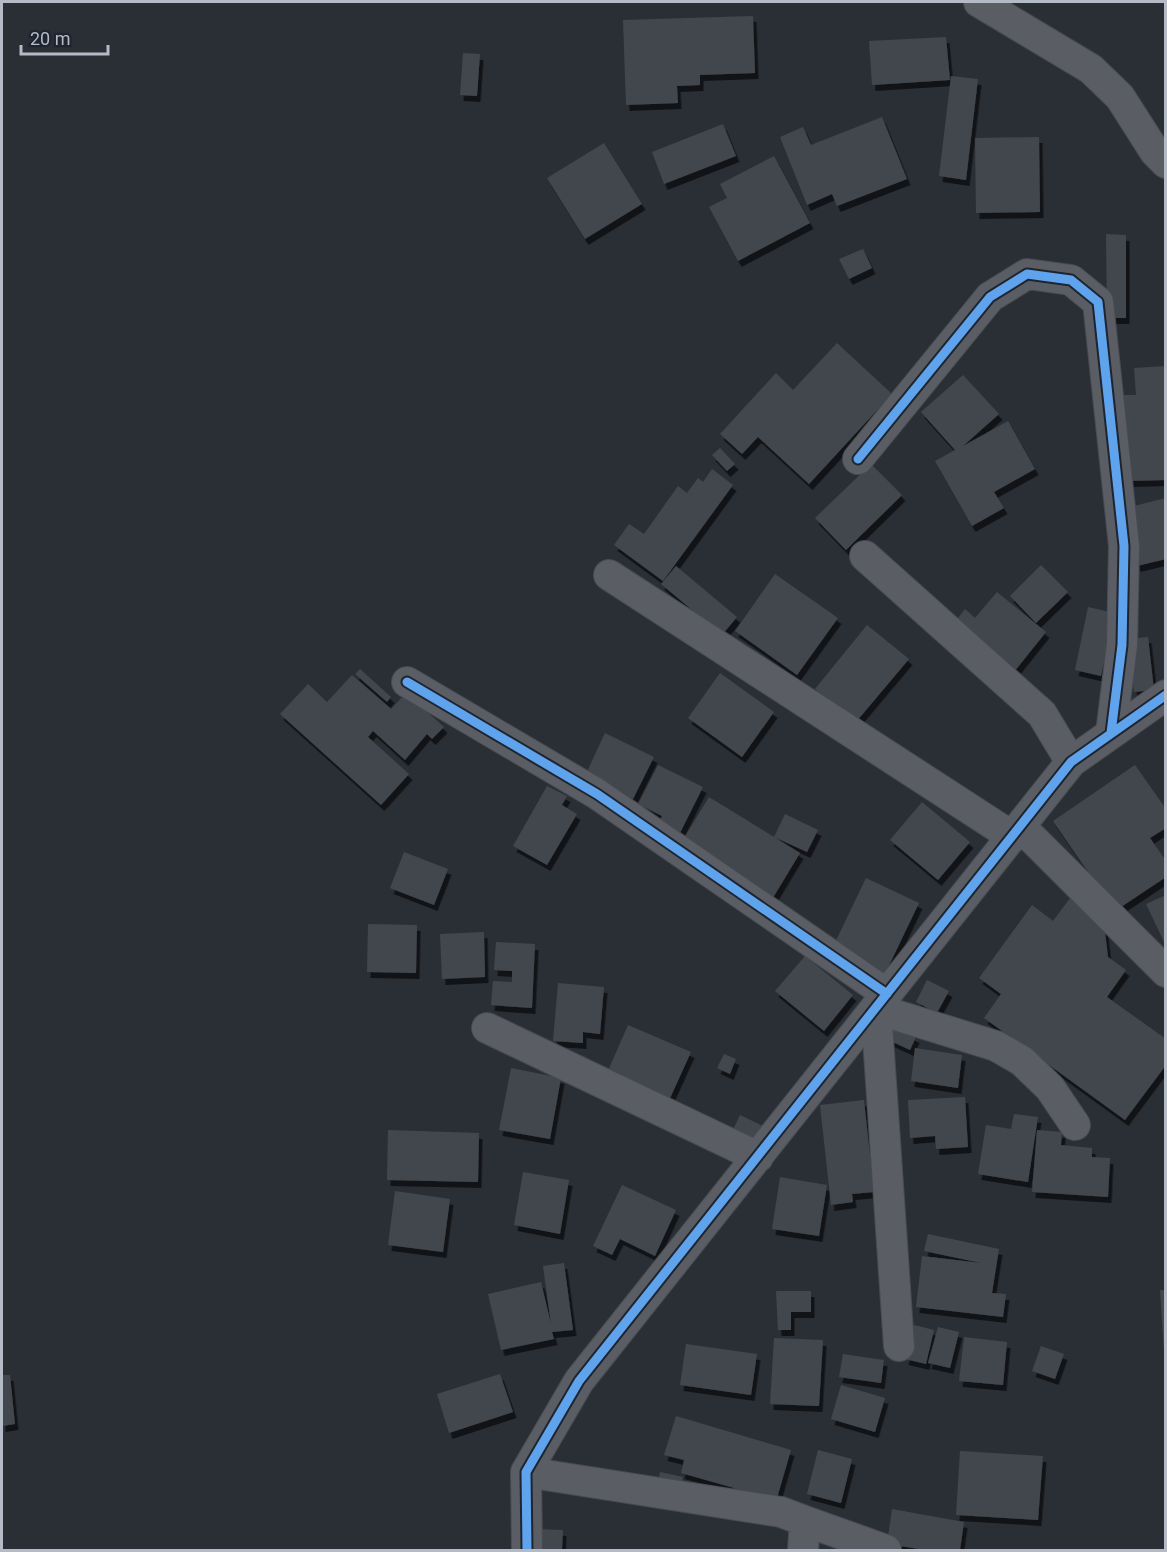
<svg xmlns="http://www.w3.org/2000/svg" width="1167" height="1552" font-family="Roboto,sans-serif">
  <defs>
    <filter id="shadow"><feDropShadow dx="3.5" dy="6" stdDeviation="0" flood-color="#0009"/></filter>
  </defs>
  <rect width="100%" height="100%" fill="#2a2f36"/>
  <path fill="#42474d" filter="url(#shadow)" d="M753,16L755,73L700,75V85L677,86L678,103L626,105L623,20Z
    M946,37L950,80L872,85L869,41Z
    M463,53L480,54L477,96L460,95Z
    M951,76L978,79L966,180L939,176Z
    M882,117L907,179L837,206L832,194L807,205L780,137L803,127L811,145Z
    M723,124L736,156L664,184L652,152Z
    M1039,137L1040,212L976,213L975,138Z
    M604,143L642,204L585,239L547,178Z
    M774,156L810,223L738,261L709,207L727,198L720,184Z
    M1106,234L1126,235V318H1107Z
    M863,249L872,268L849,279L839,259Z
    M837,343L892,394L809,484L758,437L742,454L720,434L776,373L793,390Z
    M1166,366V480L1128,481L1123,395H1136L1134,368Z
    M963,375L999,414L963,446L1008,421L1035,469L994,492L1004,508L972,526L935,461L955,450L921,412Z
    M720,448L735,464L727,471L712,455Z
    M871,464L902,495L846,550L815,518Z
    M712,469L733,485L663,581L614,545L629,524L644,534L678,486L687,493L698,478L703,482Z
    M1166,498V559L1137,566L1122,509Z
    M1041,565L1068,592L1036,623L1010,596Z
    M676,566L737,617L722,635L661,584Z
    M775,574L838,618L797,675L735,631Z
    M997,592L1046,632L1014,672L955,622L965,609L975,618Z
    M1088,607L1114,613L1101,676L1075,670Z
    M867,625L909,659L856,722L815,689Z
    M1148,637L1154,690L1134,692L1127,639Z
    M360,669L391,697L387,702L355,674Z
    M720,673L774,712L742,757L688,718Z
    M352,675L391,709L406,693L444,727L432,739L427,734L405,760L373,731L368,737L409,774L381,805L280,714L308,684L327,702Z
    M605,733L654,757L633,799L585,776Z
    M658,765L703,787L678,837L657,826L662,816L638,804Z
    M1135,765L1166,809V828L1150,838L1166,861V877L1115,911L1053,821Z
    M547,786L567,796L562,805L577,814L547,865L513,846Z
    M709,797L800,853L768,906L681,843Z
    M922,802L970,842L938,880L890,840Z
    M785,814L818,830L807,852L774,837Z
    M404,852L448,869L434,905L390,888Z
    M866,878L919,903L883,978L830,953Z
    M1166,895V946L1146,904Z
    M1070,898L1104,923L1108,957L1126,970L1107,997L1166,1039V1065L1125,1120L984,1018L1001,994L979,978L1032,905L1053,921Z
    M368,924L417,925L416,973L367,972Z
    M484,932L485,977L442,979L440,934Z
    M496,942L535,944L532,1008L491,1005L493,981L512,982V971L494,970Z
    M805,956L853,995L824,1031L775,991Z
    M927,980L949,991L937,1013L916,1002Z
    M558,983L604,987L600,1034L583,1032V1043L553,1041Z
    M888,1023L916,1037L910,1050L882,1037Z
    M628,1025L691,1052L666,1107L604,1080Z
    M915,1048L962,1055L958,1088L911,1081Z
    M724,1054L736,1059L730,1074L717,1068Z
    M511,1068L561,1078L550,1139L499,1130Z
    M965,1097L968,1147L936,1149L935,1136L910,1138L908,1100Z
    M864,1100L874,1192L852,1194L853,1202L831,1205L820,1105Z
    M1014,1114L1038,1117L1028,1182L978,1174L986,1125L1011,1129Z
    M740,1115L763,1126L754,1145L731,1134Z
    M388,1130L479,1133L478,1182L387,1180Z
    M1037,1130L1062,1132L1061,1145L1092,1148V1157L1110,1158L1108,1197L1032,1192Z
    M523,1172L569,1180L560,1234L514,1225Z
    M780,1177L827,1185L819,1236L772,1229Z
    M622,1185L676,1210L655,1256L620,1239L612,1255L593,1246Z
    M395,1191L450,1199L443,1252L388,1245Z
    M928,1234L999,1249L992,1293L1006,1294L1003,1317L916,1307L922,1256L981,1263L924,1251Z
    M564,1263L573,1330L552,1332L554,1339L501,1350L488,1294L541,1282L551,1324L543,1266Z
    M1160,1290H1166V1351H1164Z
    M776,1291H811V1312H791V1330H778Z
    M914,1325L934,1330L926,1364L905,1359Z
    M938,1327L959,1332L950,1368L928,1363Z
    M964,1337L1007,1342L1003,1385L959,1381Z
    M774,1338L823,1340L819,1406L770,1404Z
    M686,1344L757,1354L751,1395L680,1385Z
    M1041,1346L1064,1354L1055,1379L1032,1371Z
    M843,1354L884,1360L881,1383L839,1377Z
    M500,1374L513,1412L449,1433L437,1394Z
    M2,1375H10L15,1424L2,1426Z
    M841,1385L885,1398L875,1432L831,1419Z
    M676,1416L791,1450L775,1505L732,1493L734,1488L681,1473L684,1460L664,1455Z
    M818,1450L852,1459L841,1503L807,1494Z
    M960,1451L1043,1456L1038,1520L956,1515Z
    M660,1472L683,1477L679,1495L657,1490Z
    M892,1509L964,1522L960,1550H925L887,1544Z
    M535,1529L563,1530L562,1550H534Z"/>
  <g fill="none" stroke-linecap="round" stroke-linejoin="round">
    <g stroke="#484b51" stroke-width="32">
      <path id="minor" d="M979,2L1091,69L1120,97L1155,152L1166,163
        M858,459L990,297L1027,274L1071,280L1098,302L1124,546L1122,645L1111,733
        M865,556L1042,714L1071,762
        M609,575L1013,837
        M407,682L597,794L887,994
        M1021,827L1166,972
        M487,1028L758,1157
        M899,1346L876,1009L996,1046L1022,1061L1050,1088L1075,1125
        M526,1472L781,1512L805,1521L803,1550
        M805,1521L886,1550
        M527,1550L526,1472L579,1381L1071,762L1166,695"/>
    </g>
    <use href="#minor" stroke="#5a5d64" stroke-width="30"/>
    <g stroke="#1e2530" stroke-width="13">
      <path id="cycleway" d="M858,459L990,297L1027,274L1071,280L1098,302L1124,546L1122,645L1111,733
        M407,682L597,794L887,994
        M527,1550L526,1472L579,1381L1071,762L1166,695"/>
    </g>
    <use href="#cycleway" stroke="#60a3ed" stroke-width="9"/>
  </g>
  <rect width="1167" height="1552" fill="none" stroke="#b4bbc7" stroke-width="6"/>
  <path d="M21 45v9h87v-9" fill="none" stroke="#b4bbc7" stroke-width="3"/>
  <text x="30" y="45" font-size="18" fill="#b4bbc7" stroke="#1e2530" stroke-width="4.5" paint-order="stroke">20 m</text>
</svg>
